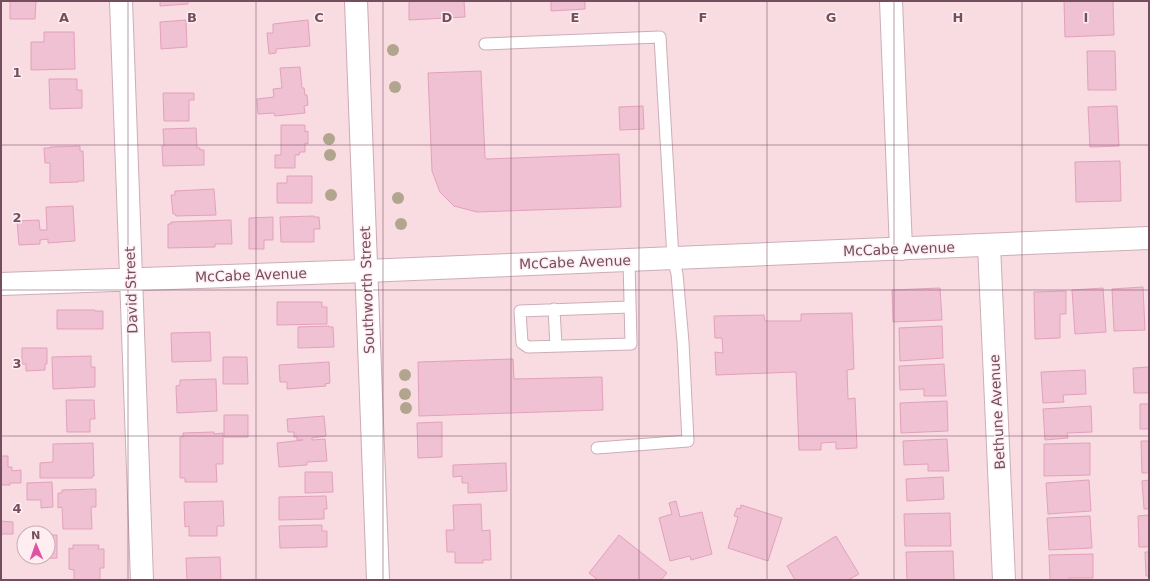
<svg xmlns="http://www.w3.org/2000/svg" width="1150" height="581" font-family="'DejaVu Sans',sans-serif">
  <rect width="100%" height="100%" fill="#fbe8eb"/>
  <path fill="#f8dce2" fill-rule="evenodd" d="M1,1H1149V580H1ZM24,533H48V557H24Z"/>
  <path fill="#f0c0d3" stroke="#e2a1bb" d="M10,1H36L35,19H10Z
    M160,1H188V4L160,6Z
    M409,1H464L465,17L409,20Z
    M551,1H585V9L551,11Z
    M1064,1H1113L1114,35L1065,37Z
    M186,20L187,47L161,49L160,22Z
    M308,20L310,46L276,49V53L269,54L267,33H273V24Z
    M44,32H74L75,69L31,70V42H44Z
    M1087,51H1115L1116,90H1088Z
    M300,67L302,88H304L305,95H307L308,105L304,106L305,113L275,116L274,113L258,114L257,99L274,97L273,89L282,88L280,68Z
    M481,71L485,158L487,159L619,154L621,207L477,212L454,206L440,192L432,171L428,73Z
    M49,79H77V90H82V108L50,109Z
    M163,93H194V100H189V121H164Z
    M643,106L644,129L620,130L619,107Z
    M1117,106L1119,146L1090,147L1088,107Z
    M281,125H305V132L308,131V144L305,143V152H300L299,155H295V168H275V155H281Z
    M196,128L197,148H200V150H204V165L163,166L162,146H164L163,129Z
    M80,146V151H83L84,181H78V182L50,183V163H45L44,148H50V147Z
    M1120,161L1121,201L1076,202L1075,162Z
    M287,176H312V203H277V183H287Z
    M214,189L216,215L176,216L175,214H173L171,195H175V191Z
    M73,206L75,241L48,243V239L40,240V244L19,245L17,221L39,220L40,230H47L46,207Z
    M314,216V217H319L320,229H314V242H281L280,217Z
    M273,217V240H264V249H249V218Z
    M231,220L232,244H215V247L168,248V224H171V222Z
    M1143,287L1145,330L1114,331L1112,289Z
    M940,288L942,320L893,322L892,290Z
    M1103,288L1106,332L1075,334L1072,290Z
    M1066,291V314H1060V338L1035,339L1034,292Z
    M277,302H322V307H327V324L277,325Z
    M57,310H95V311H103V329H57Z
    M852,313L854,369L847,370L848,399L855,398L857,448L836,449V442L821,443V450H799L796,372L716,375L715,352L723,353L722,338H715L714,316L764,315L765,321H801V314Z
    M329,326V327H333L334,347L298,348V327Z
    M942,326L943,358L900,361L899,328Z
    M210,332L211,361L172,362L171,333Z
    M22,348H47V364H45V370L26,371V364H22Z
    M91,356V367H95V387L53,389L52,357Z
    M223,357H247L248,384H223Z
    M513,359L514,379L602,377L603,410L419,416L418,362Z
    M329,362L330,383L325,384L326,386L287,389V382H280L279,365Z
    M944,364L946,396H924V389L900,390L899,366Z
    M1149,367V393H1134L1133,368Z
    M1085,370L1086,394L1063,395L1064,402L1043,403L1041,372Z
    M216,379L217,411L177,413L176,386L180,385V380Z
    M66,400H94L95,419H90V432H67Z
    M947,401L948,431L901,433L900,403Z
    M1140,404H1149V429H1140Z
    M1091,406L1092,432L1067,433L1068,438L1045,440L1043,409Z
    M224,415H248V437H224Z
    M324,416L326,436L312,438V440L325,439L327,461L307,462V465L279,467L277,443L303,440H297V437H294V432H288L287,419Z
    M442,422V457L418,458L417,423Z
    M214,432V434L223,433V464H216L217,482H185V478H180V437H183V433Z
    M947,439L949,471H928V464L904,465L903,441Z
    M1141,441H1149V473H1142Z
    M93,443L94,476H92V478H40V463L53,462V444Z
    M1090,443V475L1044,476V444Z
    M1,456H8V467H12V471L21,470V483H10V485H1Z
    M506,463L507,491L468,493V483H462V476L453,477V465Z
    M305,472H332L333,492L305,493Z
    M943,477L944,499L907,501L906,479Z
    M1089,480L1091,511L1048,514L1046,483Z
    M1149,480V509H1144L1142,481Z
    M52,482L53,507L41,508V500H27V483Z
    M96,489V507H91L92,529H63L62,507L58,508V493H62V490Z
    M326,496L327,509H324V519L279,520V497Z
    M223,501L224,526H217V536H189V526L185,527L184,502Z
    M676,501L680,517L702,512L712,554L691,560L690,556L670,561L659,518L672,514L669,503Z
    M481,504L482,531L490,530L491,560H483V563H455V552H447L446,530H454L453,505Z
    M741,505L782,518L768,561L728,548L738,517L734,516L737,508L740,509Z
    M950,513L951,546H905L904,514Z
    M1149,515V547H1139L1138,516Z
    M1090,516L1092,548L1049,550L1047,518Z
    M1,521L13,522V534H1Z
    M322,525V531H327V547L280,548L279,526Z
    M48,535H57V558L32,559V557H48Z
    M619,535L667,573L661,580H598L589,573Z
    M836,536L859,574L848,580H795L787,566Z
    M73,545H99L98,549H104V568H100V580H74V570L69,569V548L73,549Z
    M953,551L954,580H907L906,552Z
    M1145,552H1149V576H1146Z
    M1093,554V578H1069V580H1050L1049,555Z
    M220,557L221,580H187L186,558Z"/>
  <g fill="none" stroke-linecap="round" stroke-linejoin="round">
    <g stroke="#cdaeb8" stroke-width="13">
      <path id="lane" d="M485,44L660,37L673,258L677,274L683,342L688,441L597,448
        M629,260L631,344L528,347L522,343L520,311L630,307
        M554,309L556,346"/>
    </g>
    <g stroke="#cdaeb8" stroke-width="24">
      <path id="street" d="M121,1L142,580
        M891,1L901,249
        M989,245L1004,580
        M1,284L366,271L1149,238"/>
    </g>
    <g stroke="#cea9b6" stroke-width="24">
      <path id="secondary" d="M356,1L378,580"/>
    </g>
    <use href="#lane" stroke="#fff" stroke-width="11"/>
    <use href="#street" stroke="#fff" stroke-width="22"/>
    <use href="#secondary" stroke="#fff" stroke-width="22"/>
  </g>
  <g fill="#b1a58e">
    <circle cx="393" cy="50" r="6"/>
    <circle cx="395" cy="87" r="6"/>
    <circle cx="329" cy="139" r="6"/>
    <circle cx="330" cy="155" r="6"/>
    <circle cx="331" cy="195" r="6"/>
    <circle cx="398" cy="198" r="6"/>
    <circle cx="401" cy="224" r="6"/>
    <circle cx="405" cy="375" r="6"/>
    <circle cx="405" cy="394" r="6"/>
    <circle cx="406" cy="408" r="6"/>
  </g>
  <path fill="none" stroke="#744d5e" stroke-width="1" stroke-opacity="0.55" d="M128,1V580M256,1V580M383,1V580M511,1V580M639,1V580M767,1V580M894,1V580M1022,1V580M1,145H1149M1,290H1149M1,436H1149"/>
  <g text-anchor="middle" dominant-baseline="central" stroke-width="3" stroke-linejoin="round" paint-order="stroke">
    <g font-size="14" fill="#744d5e" stroke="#feeef1">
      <text transform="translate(899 249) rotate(-2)">McCabe Avenue</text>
      <text transform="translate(575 262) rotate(-2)">McCabe Avenue</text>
      <text transform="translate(251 275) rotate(-2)">McCabe Avenue</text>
      <text transform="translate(131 290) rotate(-92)">David Street</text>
      <text transform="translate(367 290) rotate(-92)">Southworth Street</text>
      <text transform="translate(997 412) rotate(-93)">Bethune Avenue</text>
    </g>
  </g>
  <g font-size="13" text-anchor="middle" font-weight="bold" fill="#744d5e" stroke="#feeef1" stroke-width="3" stroke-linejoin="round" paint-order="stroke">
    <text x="64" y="22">A</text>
    <text x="192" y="22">B</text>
    <text x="319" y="22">C</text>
    <text x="447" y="22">D</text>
    <text x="575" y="22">E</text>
    <text x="703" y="22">F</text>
    <text x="831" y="22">G</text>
    <text x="958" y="22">H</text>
    <text x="1086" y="22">I</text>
    <text x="17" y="77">1</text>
    <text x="17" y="222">2</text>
    <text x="17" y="368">3</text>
    <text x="17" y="513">4</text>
  </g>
  <rect width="1150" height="581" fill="none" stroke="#744d5e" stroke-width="4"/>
  <g transform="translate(36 545) rotate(358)"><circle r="19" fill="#feeef1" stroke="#c7aeb6"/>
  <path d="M0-3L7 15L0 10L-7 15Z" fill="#df53a2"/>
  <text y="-6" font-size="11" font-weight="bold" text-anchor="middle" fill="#744d5e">N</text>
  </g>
</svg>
